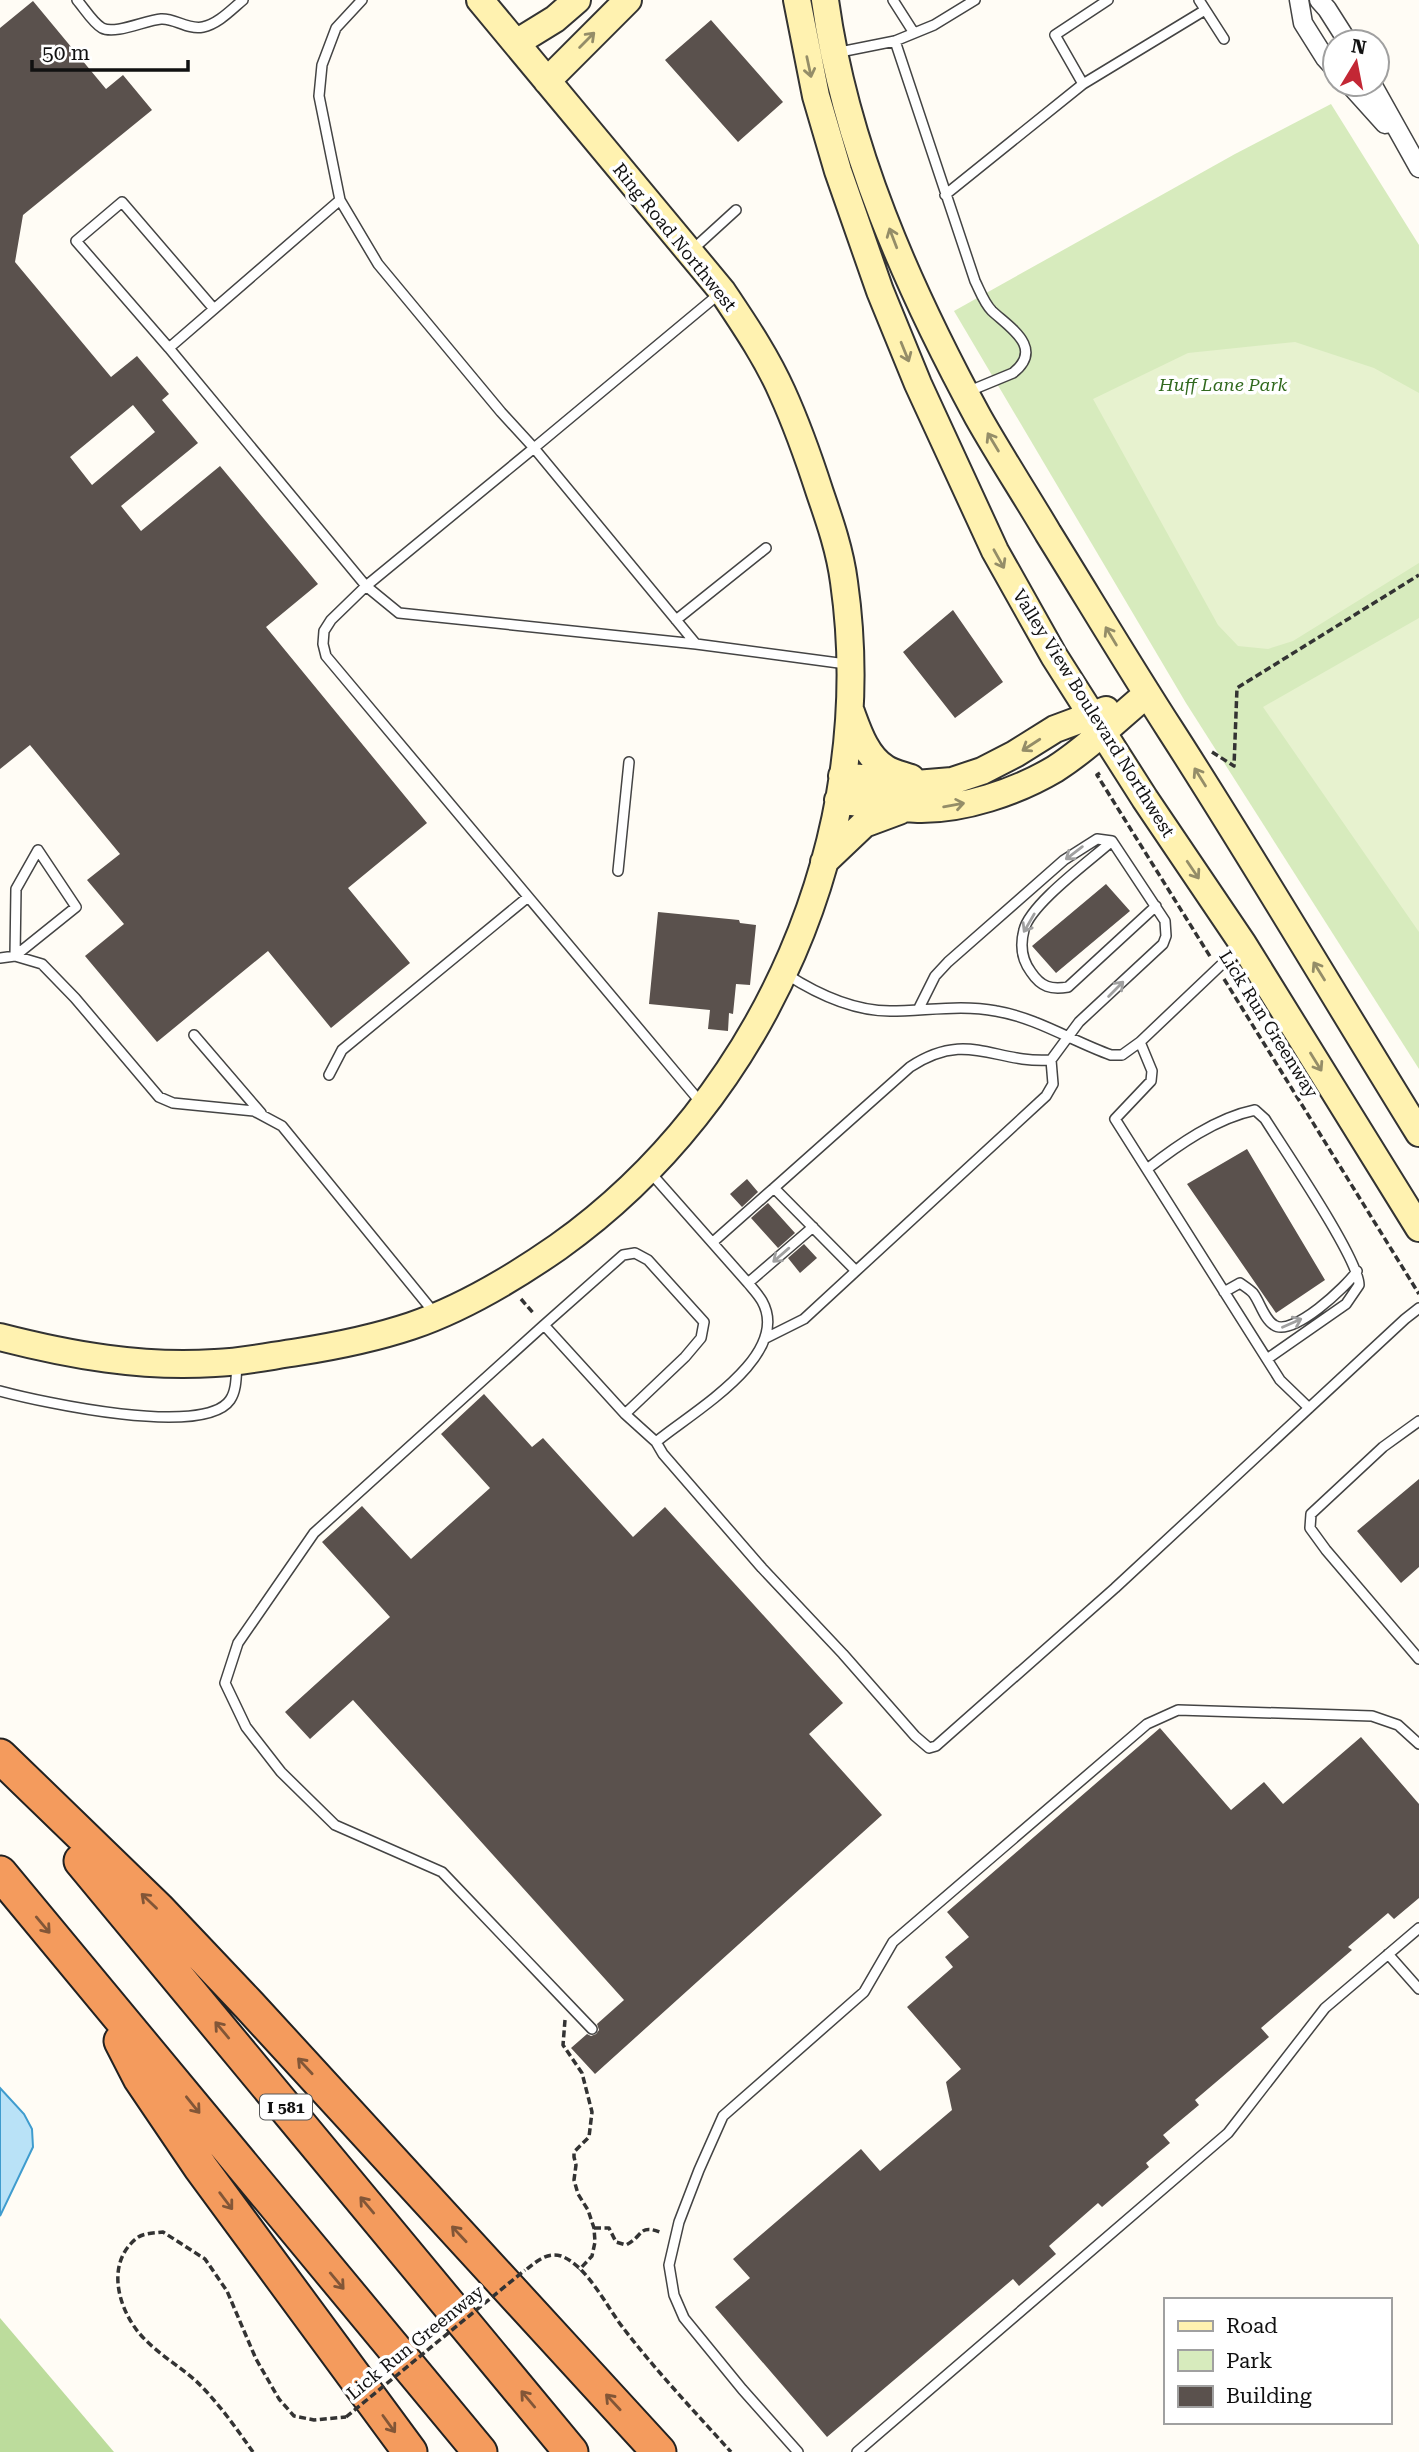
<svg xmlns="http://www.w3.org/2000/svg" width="1419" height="2452" font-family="'Roboto Serif',serif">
  <rect width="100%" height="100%" fill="#fffcf5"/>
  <path fill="#d7ebbd" d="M1331,104L1419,245V1069L1186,703L954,311L1235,154Z"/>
  <path fill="#bcdc9c" d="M0,2318L114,2452H0Z"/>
  <path fill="#e7f2cf" d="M1295,342L1374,368L1419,393V563L1293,641L1268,649L1238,646L1218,625L1093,399L1188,353Z
    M1419,618V932L1263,707Z"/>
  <path fill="#b9e2f7" stroke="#3f9cce" stroke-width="2" d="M0,2088L24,2114L32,2129L33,2147L0,2216Z"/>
  <path fill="#5a514d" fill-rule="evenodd" d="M33,1L106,89L123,75L152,110L23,215L15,262L111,377L137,356L169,394L162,400L198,443L121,506L141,531L220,466L318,584L266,627L427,823L348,888L410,963L331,1028L268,951L157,1042L85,956L124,924L87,880L120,854L30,745L0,769V28ZM133,405L155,432L92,485L70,457Z
    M711,20L783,102L738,142L665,60Z
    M953,610L1003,682L955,718L903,652Z
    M1106,884L1130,911L1056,973L1032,946Z
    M658,912L739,920L740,923L756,925L750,985L736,984L733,1014L729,1013L728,1031L708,1029L710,1010L649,1004Z
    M1247,1149L1325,1280L1276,1313L1187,1184Z
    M747,1179L758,1192L742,1207L730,1194Z
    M768,1203L795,1233L778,1248L751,1218Z
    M804,1244L817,1258L800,1273L788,1258Z
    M484,1394L532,1447L543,1438L633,1537L665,1507L843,1703L809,1734L882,1815L595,2074L571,2048L587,2034L591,2036L596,2034L599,2030L597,2024L624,2000L353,1700L310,1739L285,1712L390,1617L322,1542L362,1506L411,1559L490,1488L441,1434Z
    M1419,1479V1567L1401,1583L1357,1531Z
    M1160,1728L1231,1810L1264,1782L1283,1804L1361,1737L1419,1804V1898L1394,1919L1388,1913L1348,1947L1352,1950L1261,2028L1269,2037L1195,2100L1199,2105L1163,2135L1170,2143L1146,2163L1149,2167L1102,2207L1098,2203L1049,2246L1056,2254L1019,2286L1013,2279L827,2437L715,2307L750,2278L733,2259L861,2149L880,2171L952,2110L946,2082L961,2069L907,2007L953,1967L945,1957L969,1937L947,1912Z"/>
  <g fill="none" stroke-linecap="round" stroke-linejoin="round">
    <g stroke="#444" stroke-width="12">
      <path id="lane" d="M77,0C84,8 93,23 102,28C115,35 146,20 161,19C175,18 187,30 203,27C218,24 231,10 243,0
        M362,0L336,28L322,65L319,96L340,200L378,264L501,412L534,448L366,586L331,620L324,631L323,644L326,656L702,1104
        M893,0L914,33
        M1199,0L1224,39
        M895,41L975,281C980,291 984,303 992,311C1009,327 1045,348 1013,373L967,392
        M835,53L895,41L934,25L975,0
        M1083,84L1055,35L1108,0
        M945,195L1083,84L1205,10
        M340,200L169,348L366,586L399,613L696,644L846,664
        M691,251L736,210
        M169,348L76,241L122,202L214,309
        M676,620L766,548
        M696,644L534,448L719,294
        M1112,841C1091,860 1030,904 1024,930C1020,945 1022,960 1031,972C1041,987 1051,990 1068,987L1156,906
        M38,850L76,907L15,956L16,889Z
        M618,871L629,762
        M0,958L15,956L42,964L75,998L159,1097L173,1103L254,1111L282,1126L436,1315
        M786,974C817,994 852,1011 890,1011C925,1011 961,1004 996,1011C1037,1018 1072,1041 1111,1055H1122L1140,1042L1241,946
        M194,1035L261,1113
        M1140,1042L1152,1071L1151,1081L1115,1119L1280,1380L1309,1408
        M329,1075L342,1050L528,897
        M1147,1169C1178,1145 1216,1118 1255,1110L1265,1119C1283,1148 1359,1259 1359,1285L1346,1304L1267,1359
        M649,1171L748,1283C753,1289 758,1294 762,1301C793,1356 689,1414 656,1442L663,1454L762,1568L843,1654L915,1736L929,1748L936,1746L1115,1588L1405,1319L1419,1308
        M713,1242L774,1188
        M856,1271L1046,1096L1053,1084L1051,1060
        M748,1283L813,1227
        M1224,1292L1240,1283C1244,1286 1249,1289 1253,1293C1260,1302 1264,1319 1274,1325C1292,1338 1347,1286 1357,1271
        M544,1325L314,1533L238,1643L225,1683L246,1727L281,1772L335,1825L442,1872L592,2029
        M766,1338L804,1319L856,1271L774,1188L910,1067C968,1029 994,1064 1051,1060L1079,1022L1163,944L1166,936L1165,921L1112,841L1097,839L1064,860L948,962L935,976L918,1010
        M0,1391C41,1402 204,1438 230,1400C237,1390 236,1375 237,1363
        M625,1414L685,1357L701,1338L704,1322L648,1260L635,1253L623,1255L544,1325L625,1414L656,1442
        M1419,1421L1383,1447L1311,1514L1310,1528L1326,1550L1419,1659
        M1388,1954L1419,1989
        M798,2452L742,2389L684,2318L674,2295L669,2265L679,2222L699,2170L723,2116L864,1992L893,1942L1147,1724L1178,1710L1372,1716L1398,1725L1419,1744
        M857,2452L1228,2133L1325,2008L1419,1928"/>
    </g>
    <g stroke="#444" stroke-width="21">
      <path id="street" d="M1299,0L1303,23L1325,58L1335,69
        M1319,0L1327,9L1348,42
        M1349,84L1385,124
        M1372,84L1419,168"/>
    </g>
    <g stroke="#333" stroke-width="30">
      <path id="secondary" d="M797,0L816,96L838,171L880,291L918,384L995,551L1054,656L1145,799L1243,944L1419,1228
        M825,0C845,147 908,288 978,417C1000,456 1025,494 1048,533C1089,599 1129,666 1171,731C1256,863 1336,999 1419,1133
        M516,43L555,19L577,0
        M547,81L628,0
        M851,712C858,731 866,756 885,768C892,773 903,775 911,778
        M842,776L916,784L952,781L982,771L1015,754L1055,729L1106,710
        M838,800C864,804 891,808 918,809C963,810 1016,792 1055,769C1088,748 1117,719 1147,694
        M824,862L864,824L899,811
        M0,1337C70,1355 142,1368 215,1363C243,1362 270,1356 298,1352C336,1346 375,1338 411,1326C464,1308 512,1279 558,1247C765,1100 880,834 844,582C840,551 830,522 820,493C809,459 797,425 782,392C766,356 744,324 722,291L480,0"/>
    </g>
    <g stroke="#222" stroke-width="37">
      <path id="highway" d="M0,1756L158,1909L249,2005L659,2452
        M81,1861L571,2452
        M0,1873L480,2452
        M121,2041L140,2078L201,2168L410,2452"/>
    </g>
    <path stroke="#333" stroke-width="3.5" stroke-dasharray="7 3.5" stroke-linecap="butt" d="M1212,752L1234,766L1237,688L1419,575
      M1100,773L1097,775L1211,958
      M1224,979L1419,1294
      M521,1299L534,1314
      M565,2020L563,2045L582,2073L592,2112L589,2137L574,2152V2157L576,2165L574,2180L578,2194L588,2210L594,2228L595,2242L592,2256L579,2270
      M594,2228H609L616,2242L626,2245C644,2236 638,2223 662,2233
      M527,2269C537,2261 547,2252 561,2256C587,2265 608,2309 624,2329C657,2372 695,2412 731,2452
      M253,2452C236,2428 218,2402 196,2381C178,2365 155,2352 139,2333C117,2306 106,2262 137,2238C143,2233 155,2233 163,2232L205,2259L227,2291L256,2359L279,2399L294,2416L314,2420L346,2417"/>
    <use href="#lane" stroke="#fff" stroke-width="9"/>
    <use href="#street" stroke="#fff" stroke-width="18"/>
    <use href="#secondary" stroke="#fff2b0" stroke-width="26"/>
    <use href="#highway" stroke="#f49b5d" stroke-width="33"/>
    <path stroke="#333" stroke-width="3.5" stroke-dasharray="7 3.5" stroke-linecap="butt" d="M346,2417L525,2270"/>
  </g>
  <defs><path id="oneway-shaft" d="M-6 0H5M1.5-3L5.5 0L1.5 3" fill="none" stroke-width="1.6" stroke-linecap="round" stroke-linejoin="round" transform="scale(1.75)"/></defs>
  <g stroke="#948d68">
    <use href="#oneway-shaft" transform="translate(587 40) rotate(-45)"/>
    <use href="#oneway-shaft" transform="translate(809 67) rotate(78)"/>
    <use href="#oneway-shaft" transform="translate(893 238) rotate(-111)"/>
    <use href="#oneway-shaft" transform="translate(905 352) rotate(68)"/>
    <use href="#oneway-shaft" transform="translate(993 442) rotate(-121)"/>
    <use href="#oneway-shaft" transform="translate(999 559) rotate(61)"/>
    <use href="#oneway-shaft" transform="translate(1111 636) rotate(-121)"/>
    <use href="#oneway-shaft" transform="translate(1031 745) rotate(147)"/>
    <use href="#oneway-shaft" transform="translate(1200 777) rotate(-122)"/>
    <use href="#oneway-shaft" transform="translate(954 805) rotate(-10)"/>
    <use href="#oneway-shaft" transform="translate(1193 870) rotate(56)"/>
    <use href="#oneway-shaft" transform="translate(1319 971) rotate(-122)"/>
    <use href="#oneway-shaft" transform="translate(1316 1062) rotate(58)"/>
  </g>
  <g stroke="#a0a0a0">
    <use href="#oneway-shaft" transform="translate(1074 853) rotate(143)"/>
    <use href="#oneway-shaft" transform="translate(1029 923) rotate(120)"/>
    <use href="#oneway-shaft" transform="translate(1116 989) rotate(-45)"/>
    <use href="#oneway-shaft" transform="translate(781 1255) rotate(139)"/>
    <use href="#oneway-shaft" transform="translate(1292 1323) rotate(-24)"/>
  </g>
  <g stroke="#825637">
    <use href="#oneway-shaft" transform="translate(149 1901) rotate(-136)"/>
    <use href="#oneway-shaft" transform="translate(43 1925) rotate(50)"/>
    <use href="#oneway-shaft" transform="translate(222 2030) rotate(-130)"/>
    <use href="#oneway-shaft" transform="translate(305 2066) rotate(-133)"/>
    <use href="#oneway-shaft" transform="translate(193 2105) rotate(51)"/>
    <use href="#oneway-shaft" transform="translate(226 2201) rotate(53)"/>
    <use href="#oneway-shaft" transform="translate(367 2205) rotate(-130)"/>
    <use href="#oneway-shaft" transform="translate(459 2234) rotate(-133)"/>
    <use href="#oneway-shaft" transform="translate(337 2281) rotate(50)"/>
    <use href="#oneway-shaft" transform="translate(528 2399) rotate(-130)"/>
    <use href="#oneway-shaft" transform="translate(613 2402) rotate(-133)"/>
    <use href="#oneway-shaft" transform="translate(389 2424) rotate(54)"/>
  </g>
  <g text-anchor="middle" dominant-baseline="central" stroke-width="7" stroke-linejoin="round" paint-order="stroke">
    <rect fill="#fff" stroke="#585858" stroke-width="2" x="260" y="2094.5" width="52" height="25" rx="5"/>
    <g font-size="16" font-weight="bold" fill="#111">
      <text x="286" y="2107">I 581</text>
    </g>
    <g font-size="18" fill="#111" stroke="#fff">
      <text transform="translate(675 237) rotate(51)">Ring Road Northwest</text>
      <text transform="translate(1094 713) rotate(58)">Valley View Boulevard Northwest</text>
      <text transform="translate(1269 1024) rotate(58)">Lick Run Greenway</text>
      <text transform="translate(415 2342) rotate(-39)">Lick Run Greenway</text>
    </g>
    <g font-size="18" font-style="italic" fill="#326a1f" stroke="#fff">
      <text x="1223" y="384">Huff Lane Park</text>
    </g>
  </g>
  <rect x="1164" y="2298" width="228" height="126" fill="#ffffff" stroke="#a0a0a0" stroke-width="2"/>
  <rect x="1178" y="2321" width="35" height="10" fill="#fff2b0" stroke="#a0a0a0" stroke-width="2"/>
  <text x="1226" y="2333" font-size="21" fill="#111111">Road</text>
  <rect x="1178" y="2350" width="35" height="21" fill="#d7ebbd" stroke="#a0a0a0" stroke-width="2"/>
  <text x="1226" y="2368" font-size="21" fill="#111111">Park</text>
  <rect x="1178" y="2386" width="35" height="21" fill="#5a514d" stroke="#a0a0a0" stroke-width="2"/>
  <text x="1226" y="2403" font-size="21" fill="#111111">Building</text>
  <g transform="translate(1356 63) rotate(10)"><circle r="33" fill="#ffffff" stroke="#a0a0a0" stroke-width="2"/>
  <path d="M0-5L12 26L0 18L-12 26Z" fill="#c32735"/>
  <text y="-10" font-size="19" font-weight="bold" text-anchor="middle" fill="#111111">N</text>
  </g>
  <path d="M32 60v10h156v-10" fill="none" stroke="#111111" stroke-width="3.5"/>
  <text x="42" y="60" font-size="21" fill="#111111" stroke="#ffffff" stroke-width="5" paint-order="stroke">50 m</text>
</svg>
